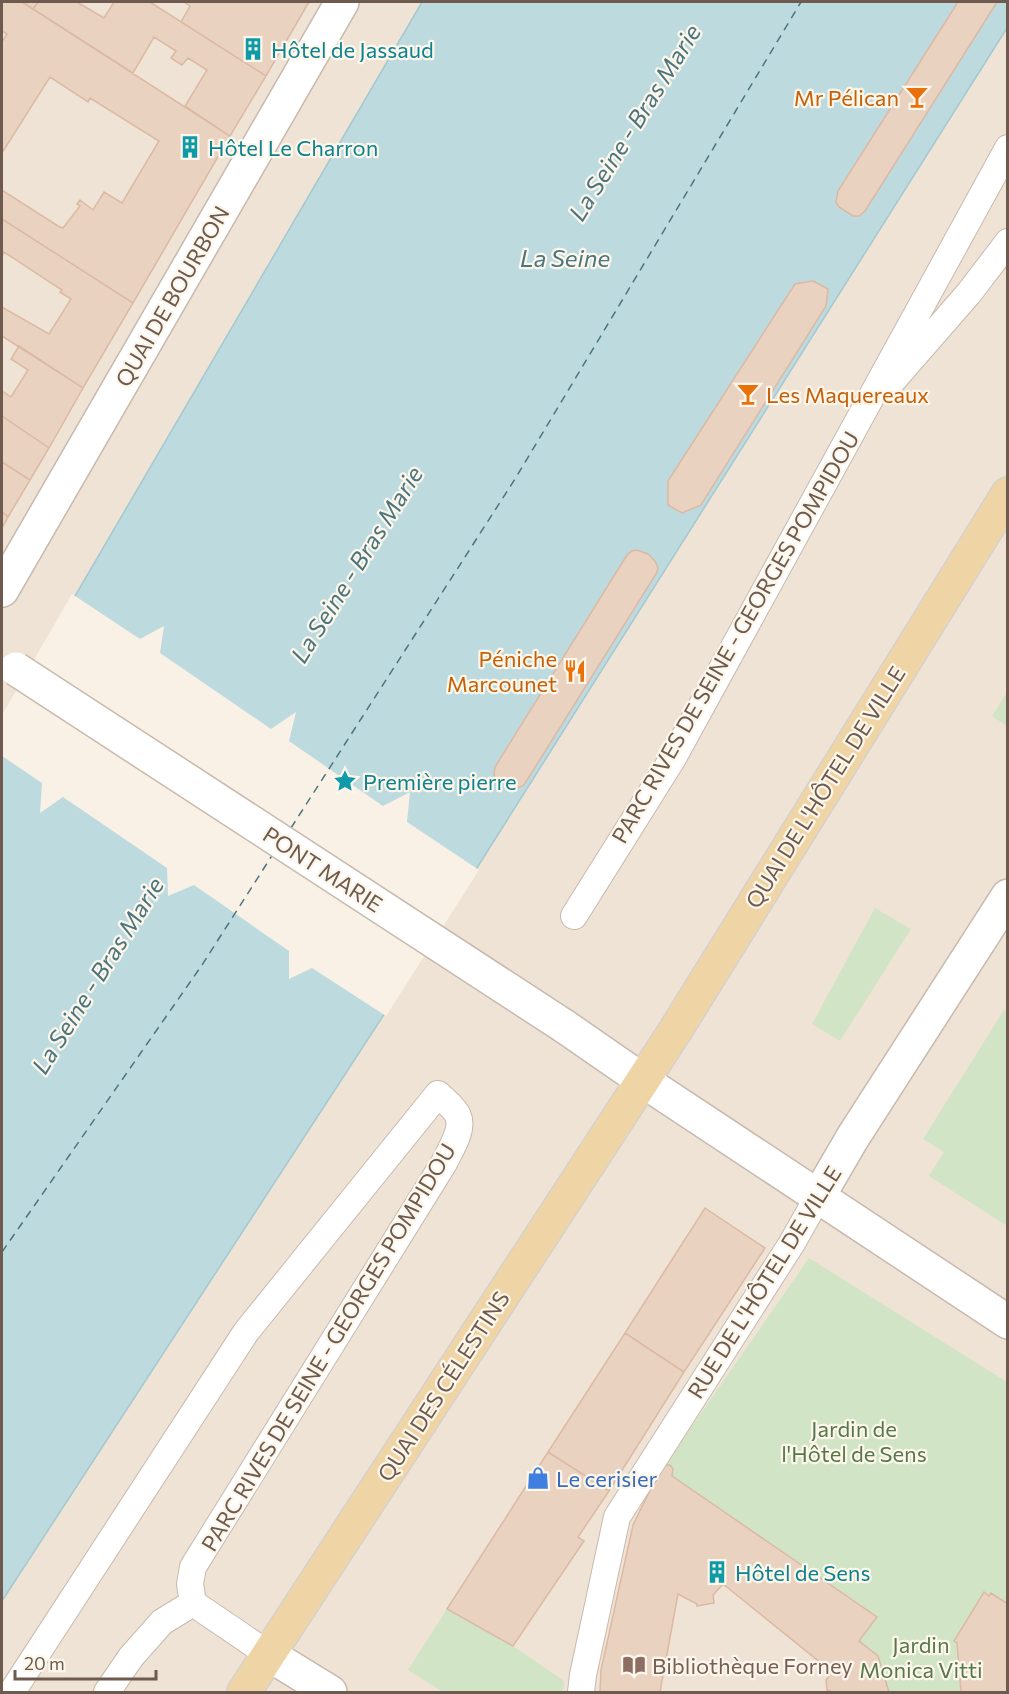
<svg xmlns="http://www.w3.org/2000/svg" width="1009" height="1694" font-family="Commissioner,sans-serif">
  <rect width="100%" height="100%" fill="#f9f1e5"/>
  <path fill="#efe3d5" d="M2,2H422L2,721Z
    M1007,28V1692H2V1601L398,993Z"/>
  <path fill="#d2e4c6" d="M1007,692V726L992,716Z
    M875,908L911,929L840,1041L812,1024Z
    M1004,1010L1008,1012L1007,1226L929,1176L944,1152L923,1139Z
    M809,1258L1007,1382V1604L991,1594L989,1596L984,1593L954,1640L957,1643L961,1692H889L878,1656L859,1641L877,1616L672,1476L673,1469L665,1465Z
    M447,1609L513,1646L564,1681L563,1692H443L408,1670Z"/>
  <path fill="#bddadf" stroke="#a4c8d0" stroke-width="1.5" d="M422,2H1007V28L398,993L2,1601V721Z"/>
  <path fill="#f9f1e5" d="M72,594L140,639L164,626L160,653L271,729L296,712L289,741L383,806L410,792L407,822L479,870L386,1016L312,968L289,979V951L194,885L168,896L167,868L63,797L40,813L42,783L2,756V715Z"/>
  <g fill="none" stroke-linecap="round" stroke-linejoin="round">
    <path stroke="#4b757f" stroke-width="1.5" stroke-dasharray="8 6" stroke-linecap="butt" d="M291,828L515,479L801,2
      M2,1252L202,965L273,854"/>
  </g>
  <path fill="#ead2c1" stroke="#dbb9a3" stroke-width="1.5" d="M2,2H22L230,136L133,303L2,219V190L58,226L63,228L80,206L77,204L80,200L93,210L104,192L122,203L159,141L90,98L88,102L50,77L2,153V42L7,34L2,31Z
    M22,2H38L33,9Z
    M38,2H77L104,18L114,2H150L266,76L230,136L185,106L207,70L188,58L182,65L171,58L176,51L154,37L133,73L33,9Z
    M184,2H309L266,76L181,22L190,6Z
    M958,2H997L865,211L859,216H853L839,207L836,202L838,191Z
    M2,219L133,303L83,388L2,336V307L49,334L71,299L60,292L62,290L4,252L2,256Z
    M813,281L828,289L826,306L701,505L682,513L668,505V481L795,284Z
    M19,346L83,388L49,448L2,416V391L11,397L28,370L11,359Z
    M2,416L49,448L30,480L2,462Z
    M2,462L30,480L8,517L2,512Z
    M2,512L8,517L2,528Z
    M637,550L648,554L655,561L658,568L656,574L524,785L518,788H513L496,778L494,775L495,767L627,555L632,551Z
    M705,1208L765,1248L684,1372L625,1333Z
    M625,1333L684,1372L609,1491L548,1452Z
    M548,1452L609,1491L578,1537L584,1541L513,1646L447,1609Z
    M665,1465H670L673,1469L672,1476L877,1617L859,1641L878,1656L889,1692H833L827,1690L826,1680L832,1672L723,1584L713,1595L714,1603L697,1606V1604L678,1594L660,1692H600L601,1670L633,1525L661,1468Z
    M984,1592L989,1596L991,1593L1008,1604V1692H961L957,1643L954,1641Z"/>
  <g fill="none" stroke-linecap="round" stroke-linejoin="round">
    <g stroke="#c8b9ad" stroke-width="28">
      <path id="service" d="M888,386L969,293L1008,242
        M574,916L673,758L1008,148
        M12,1692L246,1332L438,1094C444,1100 455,1108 458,1116C464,1130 450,1150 444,1163L193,1567L190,1584L193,1603L268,1654
        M107,1692L131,1657L162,1622L193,1603
        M581,1692L583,1675L617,1517L792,1243L818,1197"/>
    </g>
    <g stroke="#c8b9ad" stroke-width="36">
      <path id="minor" d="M2,590L342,2
        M642,1080L1008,1322
        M818,1197L853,1137L1008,896
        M268,1654L330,1692"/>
    </g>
    <g stroke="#c8b9ad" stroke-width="36">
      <path id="tertiary" d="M564,1026L642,1080"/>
    </g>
    <g stroke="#d6d1cd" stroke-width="36">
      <path id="primary" d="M244,1692L675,1031L1008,494"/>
    </g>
    <use href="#service" stroke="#fff" stroke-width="26"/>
    <use href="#minor" stroke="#fff" stroke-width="33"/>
    <use href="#tertiary" stroke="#fff" stroke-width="33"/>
    <use href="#primary" stroke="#efd5a6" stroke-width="33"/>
    <g stroke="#c8b9ad" stroke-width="36" stroke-linecap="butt">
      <path id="tertiary-bridge" d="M16,669L564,1026"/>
    </g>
    <use href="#tertiary-bridge" stroke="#fff" stroke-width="33"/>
  </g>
  <defs>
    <g id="building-bare" transform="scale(1.8)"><path d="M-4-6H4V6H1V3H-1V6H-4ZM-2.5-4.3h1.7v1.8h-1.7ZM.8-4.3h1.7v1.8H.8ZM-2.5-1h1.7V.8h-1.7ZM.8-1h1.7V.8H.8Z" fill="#0f9aa8" stroke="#fcf6eb" stroke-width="2.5" paint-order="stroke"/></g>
    <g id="bar-bare" transform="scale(1.8)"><path d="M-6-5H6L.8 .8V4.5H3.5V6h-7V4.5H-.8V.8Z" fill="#e8710a" stroke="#fcf6eb" stroke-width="2.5" paint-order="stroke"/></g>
    <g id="restaurant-bare" transform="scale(1.8)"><path d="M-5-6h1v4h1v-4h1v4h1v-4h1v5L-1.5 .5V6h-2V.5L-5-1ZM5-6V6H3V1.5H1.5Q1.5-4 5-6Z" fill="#e8710a" stroke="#fcf6eb" stroke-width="2.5" paint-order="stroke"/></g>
    <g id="sight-bare" transform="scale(1.8)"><path d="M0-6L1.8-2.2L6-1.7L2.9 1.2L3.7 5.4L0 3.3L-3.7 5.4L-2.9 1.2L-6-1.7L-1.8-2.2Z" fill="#0f9aa8" stroke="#fcf6eb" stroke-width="2.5" paint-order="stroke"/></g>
    <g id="shop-bare" transform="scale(1.8)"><path d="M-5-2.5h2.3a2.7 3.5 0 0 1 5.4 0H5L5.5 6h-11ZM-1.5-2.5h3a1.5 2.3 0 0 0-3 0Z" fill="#3f7fe0" stroke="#fcf6eb" stroke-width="2.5" paint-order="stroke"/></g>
    <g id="library-bare" transform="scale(1.8)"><path d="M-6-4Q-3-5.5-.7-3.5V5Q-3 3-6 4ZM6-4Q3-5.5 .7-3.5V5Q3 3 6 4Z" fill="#8d6e63" stroke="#fcf6eb" stroke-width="2.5" paint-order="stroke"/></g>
  </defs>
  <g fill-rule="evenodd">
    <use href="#building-bare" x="253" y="49"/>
    <use href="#bar-bare" x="917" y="97"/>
    <use href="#building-bare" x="190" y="147"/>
    <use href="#bar-bare" x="748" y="394"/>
    <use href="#restaurant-bare" x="575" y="671"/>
    <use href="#sight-bare" x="345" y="781"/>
    <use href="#shop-bare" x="538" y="1478"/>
    <use href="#building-bare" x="717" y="1572"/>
    <use href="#library-bare" x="634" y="1665"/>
  </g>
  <g text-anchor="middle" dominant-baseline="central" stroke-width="4.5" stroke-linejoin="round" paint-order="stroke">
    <g font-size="22" fill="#0d838f" stroke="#fcf6eb" text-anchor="start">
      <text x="271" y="49">Hôtel de Jassaud</text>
      <text x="208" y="147">Hôtel Le Charron</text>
      <text x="363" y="781">Première pierre</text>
      <text x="735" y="1572">Hôtel de Sens</text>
    </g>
    <g font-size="22" fill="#c56008" stroke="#fcf6eb" text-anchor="end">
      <text x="899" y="97">Mr Pélican</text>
      <text x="766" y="394" text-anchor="start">Les Maquereaux</text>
      <text x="557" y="658">Péniche<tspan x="557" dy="25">Marcounet</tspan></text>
    </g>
    <g font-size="22" fill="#6e5a4e" stroke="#fcf6eb">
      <text transform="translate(172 296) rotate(-60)">QUAI DE BOURBON</text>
      <text transform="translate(735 637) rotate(-60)">PARC RIVES DE SEINE - GEORGES POMPIDOU</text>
      <text transform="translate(825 787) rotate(-58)">QUAI DE L'HÔTEL DE VILLE</text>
      <text transform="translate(323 869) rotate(33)">PONT MARIE</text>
      <text transform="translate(764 1282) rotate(-58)">RUE DE L'HÔTEL DE VILLE</text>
      <text transform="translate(328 1347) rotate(-59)">PARC RIVES DE SEINE - GEORGES POMPIDOU</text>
      <text transform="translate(443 1386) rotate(-57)">QUAI DES CÉLESTINS</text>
    </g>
    <g font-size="22" fill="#57784b" stroke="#fcf6eb">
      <text x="854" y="1428">Jardin de<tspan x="854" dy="25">l'Hôtel de Sens</tspan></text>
      <text x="921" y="1644">Jardin<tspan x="921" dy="25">Monica Vitti</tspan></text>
    </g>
    <g font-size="22" fill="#366cbe" stroke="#fcf6eb" text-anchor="start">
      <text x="556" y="1478">Le cerisier</text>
    </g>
    <g font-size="22" fill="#785e54" stroke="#fcf6eb" text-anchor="start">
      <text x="652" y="1665">Bibliothèque Forney</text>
    </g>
    <g font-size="24" font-style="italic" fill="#4b757f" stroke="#fcf6eb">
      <text transform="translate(634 122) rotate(-58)">La Seine - Bras Marie</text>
      <text x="565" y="257">La Seine</text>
      <text transform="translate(356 564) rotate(-58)">La Seine - Bras Marie</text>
      <text transform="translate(97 975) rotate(-58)">La Seine - Bras Marie</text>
    </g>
  </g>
  <rect width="1009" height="1694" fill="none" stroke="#6e5a4e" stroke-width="6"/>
  <path d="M15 1670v9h141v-9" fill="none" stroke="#6e5a4e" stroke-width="3"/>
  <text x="24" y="1670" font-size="18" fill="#6e5a4e" stroke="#fcf6eb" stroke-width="4.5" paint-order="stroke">20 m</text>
</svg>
